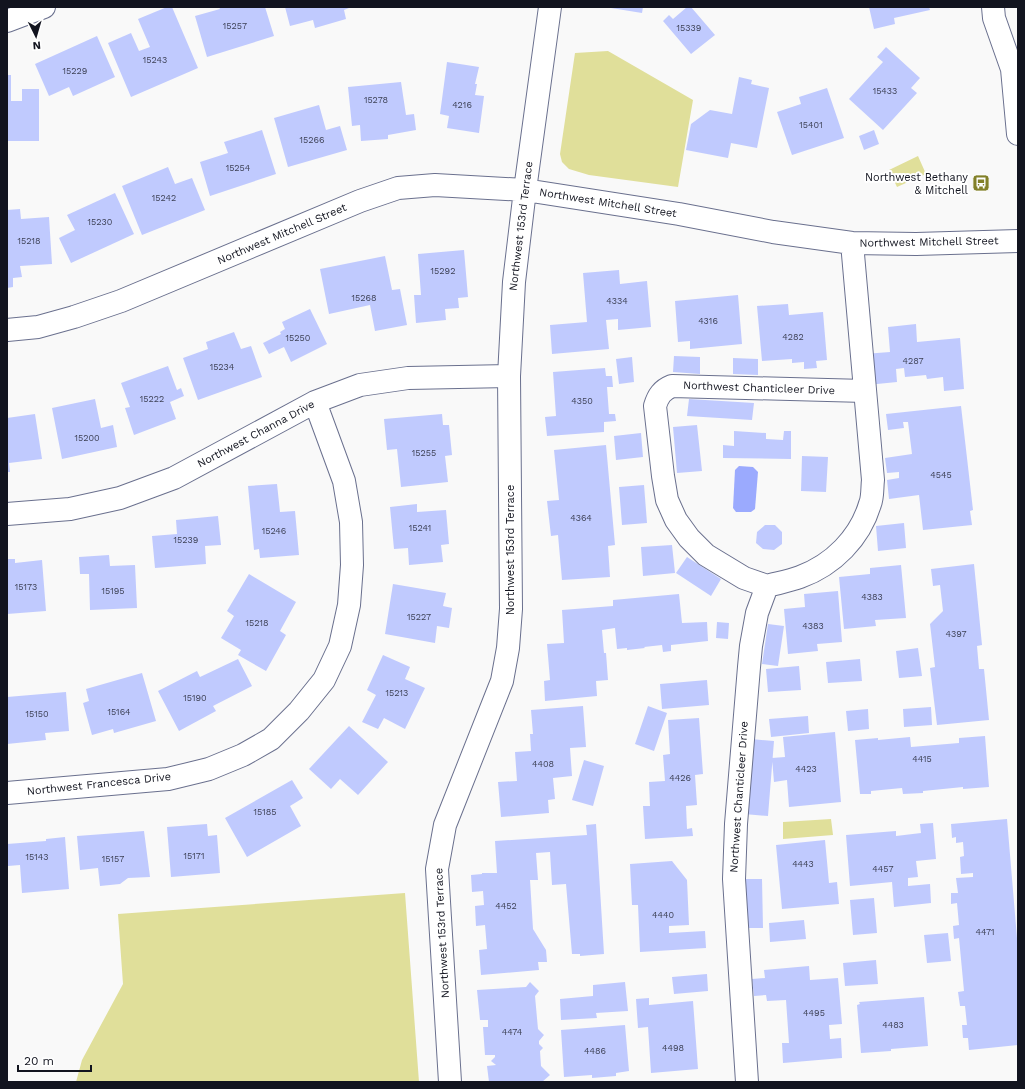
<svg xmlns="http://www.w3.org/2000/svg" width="1025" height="1089" font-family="'Work Sans',sans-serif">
  <rect width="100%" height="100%" fill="#f9f9f9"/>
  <path fill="#e0df9a" d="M608,51L693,100L678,187L589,175L569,169L562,162L560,154L575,53Z
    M918,156L926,174L897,187L889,170Z
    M831,819L833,835L783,839V822Z
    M405,893L419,1082H76L82,1060L123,984L118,914Z"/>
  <path fill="#9baafe" d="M739,466L753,467L758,472L755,509L751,512H736L733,508L735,470Z"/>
  <path fill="#c0cafe" d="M167,7H172L198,68L131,97L108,43L131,33L139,51L150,47L138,19Z
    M219,7H265L274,36L207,57L195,16L220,9Z
    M285,7H349V8L344,10L346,19L315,28L313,20L290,26Z
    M611,7H643L642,13L611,8Z
    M687,7H691L715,35L691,54L663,21L669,15L673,19Z
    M869,7H929L930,10L894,18L895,24L874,29Z
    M97,36L115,77L73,96L69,87L49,96L35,64Z
    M886,47L920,78L911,88L917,93L883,130L849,99L883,62L877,57Z
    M447,62L479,67L475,84H477L475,95L484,96L479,133L447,128L449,116L440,114Z
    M7,75H11V101H22V89H39V141H8L7,140Z
    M739,77L752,80L751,84L769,88L757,148L731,143L728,158L686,150L691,124L710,110L732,114Z
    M401,82L406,115L414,114L416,130L388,135V139L361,141L360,125L352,126L348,87Z
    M827,88L844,138L792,155L777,112L801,104L799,97Z
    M319,105L326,130L340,126L347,150L288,167L274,118Z
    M262,130L276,174L210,196L200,162L228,153L224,142Z
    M874,130L879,144L864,150L859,136Z
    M168,167L175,184L192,178L205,210L142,235L122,186Z
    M115,193L134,234L71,263L59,238L75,230L67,215Z
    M20,209L21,219L49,217L52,264L20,266L22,277L13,278V287L7,288V210Z
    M464,250L468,297L458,298L459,308L445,309L446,320L416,323L414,295H421L418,254Z
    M385,256L392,290L400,289L407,325L375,331L370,305L329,314L320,269Z
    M619,270L620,284L647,281L651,327L618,330V319L606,320L609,349L552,354L550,325L587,322L583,273Z
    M738,295L742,344L690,349V341L678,342L675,301Z
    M788,304L789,315L823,312L827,360L816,361L817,368L804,369V362L792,363V359L762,361L757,306Z
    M310,309L327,344L291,362L284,347L269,354L263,343L281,334L280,332L285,329L282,322Z
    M916,324L917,342L960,338L964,389L944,391L943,377L927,379L926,375L905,377L904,368L896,369L897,382L867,385L864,354L890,352L888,327Z
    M234,332L241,349L251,346L262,377L198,400L183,358L208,349L206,342Z
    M674,356L700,357V374L673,372Z
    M632,357L634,382L619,384L616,359Z
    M733,358L758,359V375L733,374Z
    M168,366L177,390L181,388L184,396L170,402L176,419L134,435L125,408L130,407L121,383Z
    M605,368L606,376H612L613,387H607L609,414H615L616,421L604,422V432L547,436L545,417L556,416L553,372Z
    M95,399L101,428L113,425L117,447L62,459L52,408Z
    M689,399L754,403L752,420L687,416Z
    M961,406L973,510L970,511L972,525L923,530L919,495L889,499L887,480L899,478V472L887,473L885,458L912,454L908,422H903L904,428L888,430L886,414Z
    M35,414L42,459L9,463L10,472H7V418Z
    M442,414L443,425H449L452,455L445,456L448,482L401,487L397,449L387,450L384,419Z
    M697,425L702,471L677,473L673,427Z
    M734,431L766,433V439L783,440L784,431H791V459L723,458V445L734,446Z
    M641,433L643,457L616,460L614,436Z
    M606,445L615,545L608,546L610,577L562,580L558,535L551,536L547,501L559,500L554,450Z
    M802,456L828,457L826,492L801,491Z
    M277,484L280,512L295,511L299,555L260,558L259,549L254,550L248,486Z
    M644,485L647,523L622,525L619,487Z
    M417,504V512L446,510L449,544L441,545L443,562L409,565L408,548L394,549L390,507Z
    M218,516L221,545L205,546L206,564L155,568L152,536L177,534L176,520Z
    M904,523L906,548L878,551L876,526Z
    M765,525H775L782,532V544L774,550L763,549L756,543L757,532Z
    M672,545L675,573L643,576L641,547Z
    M109,555L110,566L135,565L137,608L90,610L89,574H80L79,557Z
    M687,557L721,579L711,596L676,573Z
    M7,559H15V563L42,560L46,611L7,614Z
    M974,564L982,645L977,646L979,669H984L989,720L937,725L930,668L935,667L930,624L943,611L940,585L933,586L931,569Z
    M901,565L906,618L875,620L876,626L844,629L839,577L870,574V568Z
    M249,574L296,602L280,631L286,635L266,671L238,655L241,650L221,638L234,616L227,611Z
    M393,584L446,593L443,606L452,608L449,628L437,626L435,643L385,634Z
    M838,591L842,642L817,644L818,651L788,654L784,609L805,607L804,594Z
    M679,594L682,623L707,622L708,641L671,645V651L663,652L662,645L644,647L645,648L627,650V648L617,649L615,628L602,630L604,653H606L608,680L596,681L597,696L545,701L544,681L550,680L547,644L564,643L562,610L613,606V600Z
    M717,622L729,623L728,639L716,638Z
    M768,624L784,626L778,666L762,664Z
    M918,648L922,676L899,678L896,651Z
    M383,655L410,667L405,679L425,688L405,729L384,718L378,729L362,722L376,695L367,690Z
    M238,659L252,686L213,706L216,711L179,731L158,691L197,671L200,677Z
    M860,659L862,681L828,683L826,662Z
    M799,666L801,690L768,692L766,669Z
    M142,673L156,721L114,733L113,729L92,735L83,703L89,701L86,689Z
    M707,680L709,705L662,709L660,684Z
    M66,692L69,731L45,733L46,740L7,744V697Z
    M583,706L586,747L570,748L572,776L553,778L555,799L548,800L549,813L501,817L498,782L517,781L515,752L531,751L530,734H533L531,710Z
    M648,706L667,713L654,751L635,744Z
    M931,707L932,725L904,727L903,709Z
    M868,709L869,729L848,731L846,711Z
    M808,716L809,733L771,737L769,719Z
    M699,718L703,774L695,775L697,805L686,806L687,829L692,828L693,836L645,839L643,806H650L649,782L665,781L663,755L670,754L668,720Z
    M349,726L388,762L358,795L340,779L331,789L309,769Z
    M835,732L841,802L789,807L787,780L774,782L772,758L785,757L783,737Z
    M985,736L989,787L963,789V787L923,791V793L903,794L902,788L871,791V794H860L855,740L878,738V740L910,737L911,747L959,743V738Z
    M751,739L774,741L768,816L744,814Z
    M584,760L604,766L593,806L572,800Z
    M292,780L303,798L290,806L301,826L247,857L225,818Z
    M1007,819L1018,950V1045L969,1050L968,1038H963L962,1025H967L965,1006H960L958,992L964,991L959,938L954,939L953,926L959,925L957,903L951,904V893H958L956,878L973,877V873L961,874L960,857L964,856L963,842L956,843V837L952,838L951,824Z
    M933,823L936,859L916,861L918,877L908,878V886L930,884L931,903L894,907L892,882L850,886L846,835L896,831V836L921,833L920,824Z
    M207,824L208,836L217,835L220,873L171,877L167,827Z
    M596,824L604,954L580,956V954H572L566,884L552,885L550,852L536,853L538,880H530L533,929L546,950L547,962H538L539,970L481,975L479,950L487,949L485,925L476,926L475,906L484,905L483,891L472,892L471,875L482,874V873H497L495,841L587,835L586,825Z
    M144,831L150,877L128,878L120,884L100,886L98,868L80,870L77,836Z
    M65,837L69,889L22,893L20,865L8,866L7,844L46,841V839Z
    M825,840L829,883L837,882L839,904L782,909L776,845Z
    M672,861L687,880L689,925L669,926V933L705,931L706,948L640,952L638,905H632L630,864Z
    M742,879H762L763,928H743Z
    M874,898L877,933L853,935L850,900Z
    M804,920L806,939L770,942L769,923Z
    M948,933L951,961L927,963L924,935Z
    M876,960L878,984L845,986L843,963Z
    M809,966L810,980L838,978L842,1024L829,1025L830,1039L841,1038L842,1058L783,1063L782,1043H789L786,1000L767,1001L766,995L754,996L752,979L765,978L764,970Z
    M707,974L708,991L674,994L672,977Z
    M530,982L539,991L535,996L538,1029L544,1035L539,1041V1044L543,1048L540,1051L541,1066L550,1075L542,1082H489L487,1066L496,1065L491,1061L495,1057V1055H485L483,1027H488V1020H480L477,990L526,987Z
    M625,982L628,1011L596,1013L597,1018L561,1020L560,999L593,996V985Z
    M924,997L928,1046L891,1049V1051L861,1053L857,1005L860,1004L859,1002Z
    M649,998V1005L693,1001L698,1069L651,1073L648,1027L638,1028L636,999Z
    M625,1025L629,1071L616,1073V1076L592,1078V1075L564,1077L561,1030Z"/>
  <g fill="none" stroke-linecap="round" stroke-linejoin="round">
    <g stroke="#6a708e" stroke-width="24">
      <path id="minor" d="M7,21L44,7
        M7,330L38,327L74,317L121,301L360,201L398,188L435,185L525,190L679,214L773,232L852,243L916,244L1018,241
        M7,514L70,509L120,498L174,478L315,402L360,385L408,378L509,376
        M767,586L744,578L706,555L689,538L676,520L667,500L663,476L655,406C658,396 662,390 672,386L865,391
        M7,793L168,779L209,769L243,755L271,739L299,711L324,680L340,646L349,605L352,565L351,522L344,481L315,402
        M450,1082L437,869L445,825L502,681L508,648L511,609L509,376L514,282L525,190L550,7
        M747,1082L734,879L736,824L749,667L751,646L757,613L767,586C778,583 789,581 800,577C833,565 860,538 870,504C873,497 872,487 873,480L852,243"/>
    </g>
    <g stroke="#6a708e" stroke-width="24">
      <path id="major" d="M993,7L994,18L1012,69L1018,134"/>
    </g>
    <use href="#minor" stroke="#fff" stroke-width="22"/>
    <use href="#major" stroke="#fff" stroke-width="22"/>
  </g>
  <defs>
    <g id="bus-square" transform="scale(0.9)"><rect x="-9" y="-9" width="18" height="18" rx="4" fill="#828028" stroke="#fff"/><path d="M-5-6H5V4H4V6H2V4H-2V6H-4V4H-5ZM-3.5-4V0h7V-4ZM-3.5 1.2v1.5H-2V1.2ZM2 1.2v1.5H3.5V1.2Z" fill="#fff"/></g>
  </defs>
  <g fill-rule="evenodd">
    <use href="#bus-square" x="981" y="183"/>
  </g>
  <g text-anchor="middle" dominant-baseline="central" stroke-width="4" stroke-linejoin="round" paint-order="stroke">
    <g font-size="9" fill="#3e4257">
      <text x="235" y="26">15257</text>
      <text x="689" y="28">15339</text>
      <text x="155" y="60">15243</text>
      <text x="75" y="71">15229</text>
      <text x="885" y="91">15433</text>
      <text x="376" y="100">15278</text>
      <text x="462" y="105">4216</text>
      <text x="811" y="125">15401</text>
      <text x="312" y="140">15266</text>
      <text x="238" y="168">15254</text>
      <text x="164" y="198">15242</text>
      <text x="100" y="222">15230</text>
      <text x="29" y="241">15218</text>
      <text x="443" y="271">15292</text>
      <text x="364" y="298">15268</text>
      <text x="617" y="301">4334</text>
      <text x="708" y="321">4316</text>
      <text x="793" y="337">4282</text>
      <text x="298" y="338">15250</text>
      <text x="913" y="361">4287</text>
      <text x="222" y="367">15234</text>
      <text x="152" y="399">15222</text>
      <text x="582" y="401">4350</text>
      <text x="87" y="438">15200</text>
      <text x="424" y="453">15255</text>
      <text x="941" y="475">4545</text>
      <text x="581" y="518">4364</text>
      <text x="420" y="528">15241</text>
      <text x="274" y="531">15246</text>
      <text x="186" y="540">15239</text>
      <text x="26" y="587">15173</text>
      <text x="113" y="591">15195</text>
      <text x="872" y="597">4383</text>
      <text x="419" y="617">15227</text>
      <text x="257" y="623">15218</text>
      <text x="813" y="626">4383</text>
      <text x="956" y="634">4397</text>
      <text x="397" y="693">15213</text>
      <text x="195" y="698">15190</text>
      <text x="119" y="712">15164</text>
      <text x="37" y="714">15150</text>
      <text x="922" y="759">4415</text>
      <text x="543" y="764">4408</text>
      <text x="806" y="769">4423</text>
      <text x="680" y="778">4426</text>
      <text x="265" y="812">15185</text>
      <text x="194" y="856">15171</text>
      <text x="37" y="857">15143</text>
      <text x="113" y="859">15157</text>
      <text x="803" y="864">4443</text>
      <text x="883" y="869">4457</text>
      <text x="506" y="906">4452</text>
      <text x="663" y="915">4440</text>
      <text x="985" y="932">4471</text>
      <text x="814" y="1013">4495</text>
      <text x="893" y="1025">4483</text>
      <text x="512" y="1032">4474</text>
      <text x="673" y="1048">4498</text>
      <text x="595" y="1051">4486</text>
    </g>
    <g font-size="11" fill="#12141f" stroke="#fff" text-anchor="end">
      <text x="968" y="177">Northwest Bethany<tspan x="968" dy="13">&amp; Mitchell</tspan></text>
    </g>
    <g font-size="11" fill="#12141f" stroke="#fff">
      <text transform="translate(608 203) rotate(9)">Northwest Mitchell Street</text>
      <text transform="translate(521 226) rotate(-83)">Northwest 153rd Terrace</text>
      <text transform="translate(282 234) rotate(-23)">Northwest Mitchell Street</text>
      <text transform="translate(929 242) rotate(-1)">Northwest Mitchell Street</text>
      <text transform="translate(759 388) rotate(2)">Northwest Chanticleer Drive</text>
      <text transform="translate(256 434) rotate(-28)">Northwest Channa Drive</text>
      <text transform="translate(510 550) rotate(-90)">Northwest 153rd Terrace</text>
      <text transform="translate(99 784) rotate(-6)">Northwest Francesca Drive</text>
      <text transform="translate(739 797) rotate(-86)">Northwest Chanticleer Drive</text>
      <text transform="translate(442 933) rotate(-93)">Northwest 153rd Terrace</text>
    </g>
  </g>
  <rect width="1025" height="1089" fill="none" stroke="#12141f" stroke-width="16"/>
  <g transform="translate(36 36) rotate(175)" stroke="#ffffff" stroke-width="3" paint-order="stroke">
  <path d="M0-3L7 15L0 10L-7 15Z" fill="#12141f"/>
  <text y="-6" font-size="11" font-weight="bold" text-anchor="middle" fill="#12141f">N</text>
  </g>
  <path d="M18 1065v6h73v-6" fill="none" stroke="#12141f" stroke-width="2"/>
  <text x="24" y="1065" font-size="12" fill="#12141f" stroke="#ffffff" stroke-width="3" paint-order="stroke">20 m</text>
</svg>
